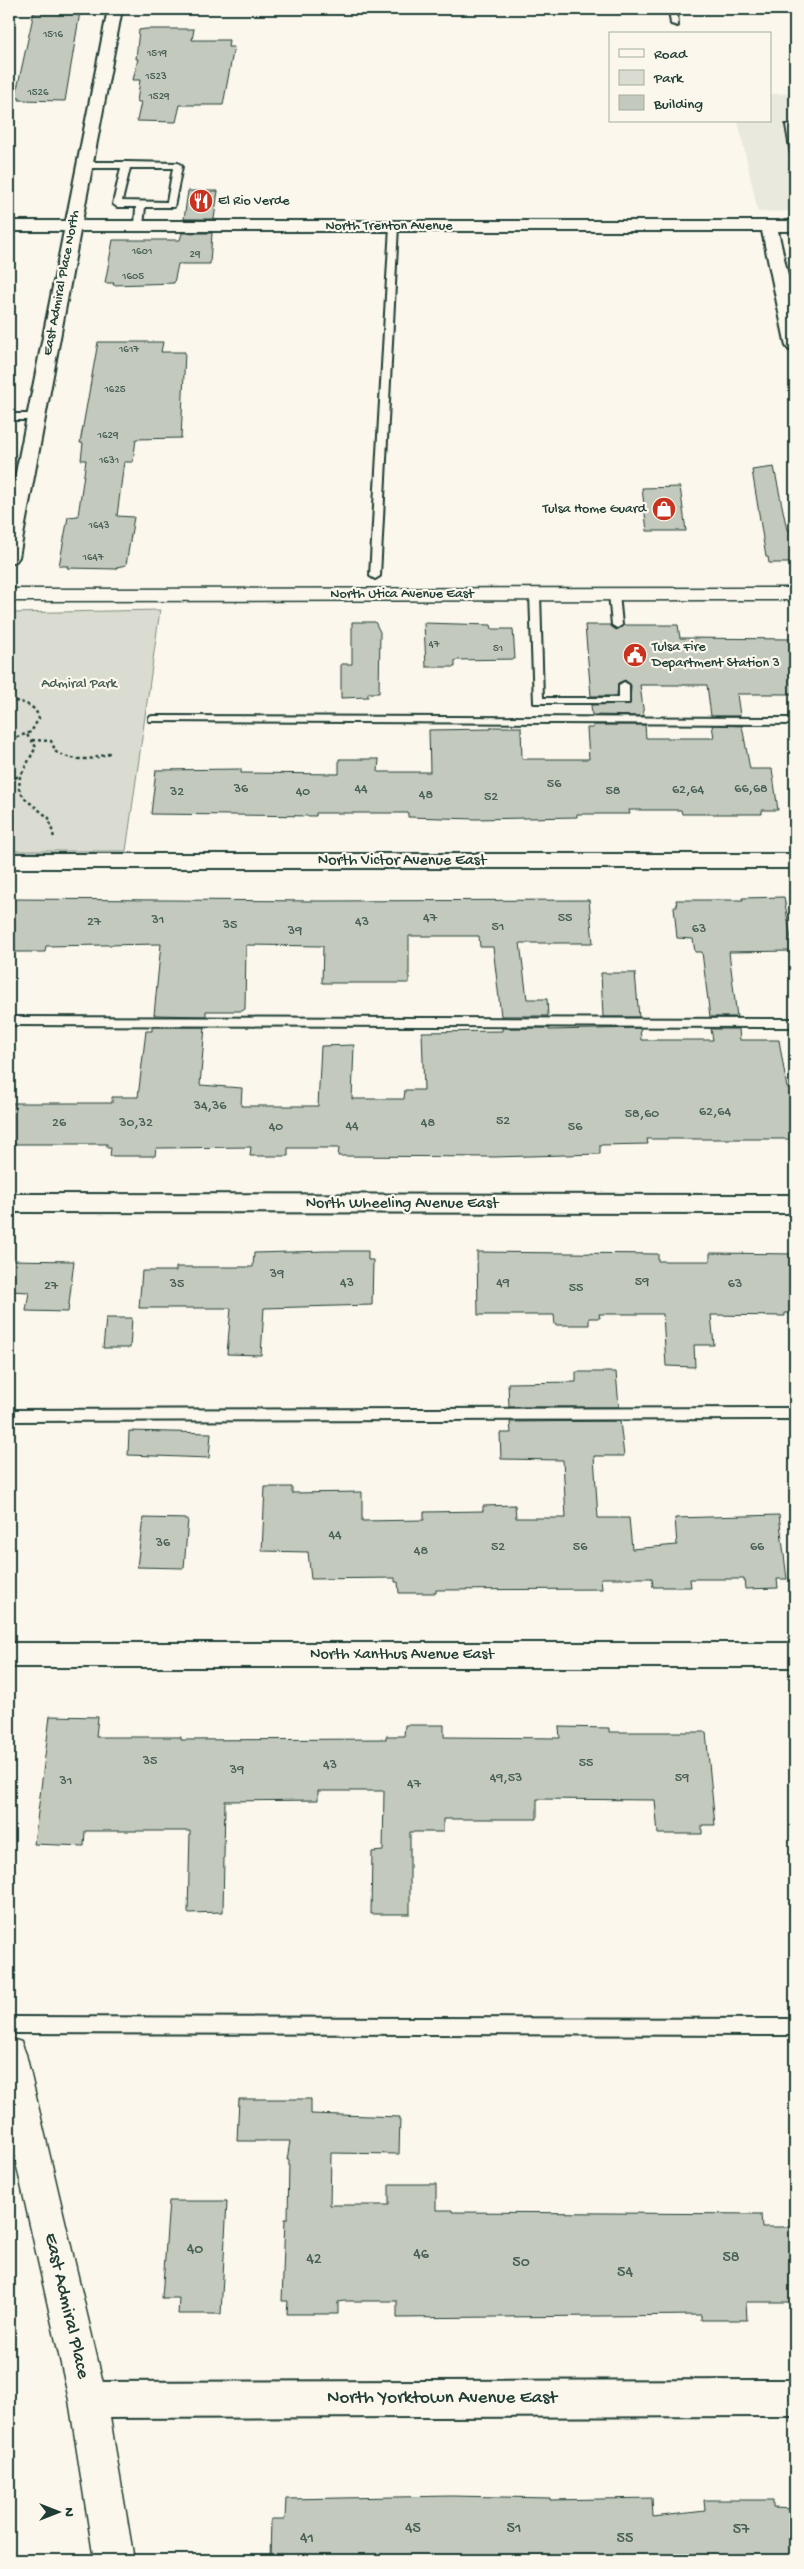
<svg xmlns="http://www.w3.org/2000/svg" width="804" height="2569" font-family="'Gochi Hand',sans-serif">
  <rect width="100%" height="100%" fill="#fbf7ec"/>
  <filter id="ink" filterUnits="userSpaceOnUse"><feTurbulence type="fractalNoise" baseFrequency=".02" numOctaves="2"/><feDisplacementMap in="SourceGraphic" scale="10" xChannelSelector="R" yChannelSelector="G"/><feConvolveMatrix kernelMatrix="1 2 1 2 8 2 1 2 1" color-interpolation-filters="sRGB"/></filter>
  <g filter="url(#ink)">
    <path fill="#eae9de" d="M795,93V211L758,212L738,121H770V94Z"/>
    <path fill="#dbdcd1" stroke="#7d8c82" d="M160,610L126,851H9V613Z"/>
    <path fill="#c4c9be" stroke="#1f3d34" d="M34,12H80L65,101L19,100L20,98H15Z
      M146,29H194L192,40H229L228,47H234L223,105H180L176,122L137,121L141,102H137L140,80H133L138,59H136L139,30Z
      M188,191H218L214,219H184Z
      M182,233H212L210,264H178L174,283L113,285L114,283H105L113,240H180Z
      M98,342H163L161,352H185L181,438L136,439L133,462H124L117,516L134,517L126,565L117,567V569L67,568L68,566H59L68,517L78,516L86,460H81L83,443H80Z
      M774,467L787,530H795V563H769L768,557H766L752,470Z
      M680,487L686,531H647L642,488Z
      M352,622H375L380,632L379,693H368V697L341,698V664H352Z
      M424,623L491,625L492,629H513L515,659L455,660V667H426Z
      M585,625H610L616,630L624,625H678L680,638L795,639V694H737L740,716H711L707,685H640L644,716L592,715L591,705L630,704L631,685L625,680L618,683L617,696H591Z
      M593,725H645L646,738H714L712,725L742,726L750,769H772L778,810H762V814H682L681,810H629L630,814H577V817L476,819L408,817V813H316V816L151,814L156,770L241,769V773L339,774V759H379L378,772H430L429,730L491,729V727H521L522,759H589L587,728H593Z
      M784,897L793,951L729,952L737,1017H710L702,952H695L693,939L677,938L674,907H677L676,900H743L742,898Z
      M9,899L319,901L589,900L593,943H520L527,999H547L548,1016H501L493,947H480L479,936H409V983H322L323,946L246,945L245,1009L242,1011H206V1016L154,1015L161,944L46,946L45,952H9Z
      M601,973H635L639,1017H603Z
      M152,1027H205L200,1085L242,1088L241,1106H318L321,1046L354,1045L352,1099H404L405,1090H424L422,1032L502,1031V1028H549V1030L640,1028L641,1040H713L711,1029H739L740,1040H779L787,1088H795V1139H647L648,1144L600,1145V1154L494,1157L338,1156L339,1148H288V1156H250L251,1147L160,1148H156L155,1156H110L111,1148H107V1144H9V1103H112V1097H138L146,1031H152Z
      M327,1251H368V1260H373L372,1305L264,1308L261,1355L227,1354L231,1308H139L142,1271H176V1267H253L254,1253Z
      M477,1252L658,1254V1261H710V1253L795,1254V1313H785V1316L711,1315L714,1345H694L695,1367L666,1366L663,1314H599L600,1318H589V1325H555L554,1315H478Z
      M9,1260L74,1261L68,1312L26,1311L29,1292L9,1291Z
      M106,1318H132L130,1348H103Z
      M576,1372H616L619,1407H509L508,1383L576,1382Z
      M620,1421L624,1456H594L598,1518H629L632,1549L677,1545L675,1518L779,1515L787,1579H777L778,1588L745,1589L744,1579H690L691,1587H653L652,1578H601L602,1589L436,1590V1593H399L398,1582H395V1578L311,1579L308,1552L262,1551L265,1487H292V1493L362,1492V1521L424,1520V1512L483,1511V1506L515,1505L516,1518H566L563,1460L501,1459L500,1433H511L510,1422Z
      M129,1431L211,1433L209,1458L128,1455Z
      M143,1518L188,1519L184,1568L137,1567Z
      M50,1716L98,1717L96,1737H181V1740L386,1739V1736H404L405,1725H444V1737L560,1738L559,1727L609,1728V1732H706L715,1825H702V1834H658L655,1800L537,1799V1819H443V1832H410V1914H371L372,1852L383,1851L384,1791H318V1800L225,1801L223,1912L188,1913L190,1831H85L84,1846L34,1844Z
      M239,2099H311V2114L400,2117L399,2154L331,2153L330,2205H389V2184H436V2210H452V2212L761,2214L762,2227H795V2302H746L747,2320H701V2315L397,2318V2301H344L338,2302V2314H287L288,2301H282L285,2219H288L289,2160H287L290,2141H237Z
      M169,2201H227L221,2314H178L179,2298H162Z
      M451,2496L550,2498V2500L652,2498L653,2517L705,2511L704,2500H773V2508L795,2509V2560H270L271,2519H285L286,2499Z"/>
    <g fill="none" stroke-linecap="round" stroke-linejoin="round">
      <g stroke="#1f3d34" stroke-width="4">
        <path id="service" d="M669,9H677L678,26L671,24Z
          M786,125H795V156L791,154Z
          M126,162L178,163L182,166L174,207H145L143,226L139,229L135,226L136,207H117L113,204L121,168H86L82,165L86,162ZM130,168H173L167,202L122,201Z
          M394,223L398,226L380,576L375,579L370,576L390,226Z
          M9,414H36L41,417L36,420H9Z
          M535,591L540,594L543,698H619V685L624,682L629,685V703H534L530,594Z
          M614,591L619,594L622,625L617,628L612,625L609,594Z
          M153,716L795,718V724L149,721V717Z
          M9,1017L795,1019V1027L9,1025Z
          M795,1408V1419L9,1421V1410Z
          M9,2017L795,2019V2035L9,2033Z"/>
      </g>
      <g stroke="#1f3d34" stroke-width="4">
        <path id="minor" d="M108,9H122L82,221H795V231H778L795,307V351L789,350L786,346L762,231H80L19,557L16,561L9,563V508L64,231H9V221H66Z
          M9,854H795V868H9Z
          M9,1194L795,1195V1213L9,1212Z
          M9,1643H795V1667H9Z
          M795,2380V2416L88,2418L75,2413L70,2400L75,2387L88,2382Z"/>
      </g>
      <g stroke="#1f3d34" stroke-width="3">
        <path id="secondary" d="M795,588V600L9,601V589Z
          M9,2038L21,2042L26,2054L107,2400L134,2560H94L69,2400L9,2131Z"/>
      </g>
      <path stroke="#1f3d34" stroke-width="2.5" stroke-dasharray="3 3" stroke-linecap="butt" d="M9,700C22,702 35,704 39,718L31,732L9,740
        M27,735L36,747L20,777L19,789L24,798L49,818L54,838
        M32,740L51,741L56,752C75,762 92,761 111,752
        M9,777H20"/>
      <use href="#service" fill="#fbf7ec" fill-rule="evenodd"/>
      <use href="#minor" fill="#fbf7ec" fill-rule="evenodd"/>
      <use href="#secondary" fill="#fbf7ec" fill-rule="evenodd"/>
    </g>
  </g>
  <defs>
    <g id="restaurant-disc" transform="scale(1.25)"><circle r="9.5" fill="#c8321e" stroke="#fbf7ec"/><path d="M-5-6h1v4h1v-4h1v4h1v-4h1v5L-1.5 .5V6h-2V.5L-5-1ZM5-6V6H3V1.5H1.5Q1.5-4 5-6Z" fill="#fff"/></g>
    <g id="shop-disc" transform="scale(1.25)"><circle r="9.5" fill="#c8321e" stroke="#fbf7ec"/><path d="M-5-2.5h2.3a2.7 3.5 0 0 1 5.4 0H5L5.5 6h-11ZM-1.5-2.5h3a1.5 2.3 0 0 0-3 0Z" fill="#fff"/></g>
    <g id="civic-disc" transform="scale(1.25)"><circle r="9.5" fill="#c8321e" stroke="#fbf7ec"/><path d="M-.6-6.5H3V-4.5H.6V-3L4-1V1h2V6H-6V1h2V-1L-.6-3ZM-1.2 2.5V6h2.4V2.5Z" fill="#fff"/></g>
  </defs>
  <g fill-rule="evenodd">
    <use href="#restaurant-disc" x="201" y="201"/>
    <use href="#shop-disc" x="664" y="509"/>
    <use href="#civic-disc" x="635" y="655"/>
  </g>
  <g text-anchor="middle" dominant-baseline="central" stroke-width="4.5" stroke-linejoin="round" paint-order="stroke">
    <g font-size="11" fill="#486056">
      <text x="53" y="35">1516</text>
      <text x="157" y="54">1519</text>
      <text x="156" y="77">1523</text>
      <text x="38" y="93">1526</text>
      <text x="159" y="97">1529</text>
      <text x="142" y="252">1601</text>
      <text x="195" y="255">29</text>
      <text x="133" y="277">1605</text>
      <text x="129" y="350">1617</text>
      <text x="115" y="390">1625</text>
      <text x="108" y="436">1629</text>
      <text x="109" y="461">1631</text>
      <text x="99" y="526">1643</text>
      <text x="93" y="558">1647</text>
      <text x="434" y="645">47</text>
      <text x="498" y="649">51</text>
    </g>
    <g font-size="14" fill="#1f3d34" stroke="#fbf7ec" text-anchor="start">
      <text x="218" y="201">El Rio Verde</text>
      <text x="646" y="509" text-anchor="end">Tulsa Home Guard</text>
      <text x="652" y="647">Tulsa Fire<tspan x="652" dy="16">Department Station 3</tspan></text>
    </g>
    <g font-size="14" fill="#1f3d34" stroke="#fbf7ec">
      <text x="389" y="226">North Trenton Avenue</text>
      <text transform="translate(62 283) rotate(-79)">East Admiral Place North</text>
      <text x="402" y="594">North Utica Avenue East</text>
    </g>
    <g font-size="14" fill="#455d53" stroke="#fbf7ec">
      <text x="79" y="684">Admiral Park</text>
    </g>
    <g font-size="14" fill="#486056">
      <text x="554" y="784">56</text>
      <text x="241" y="789">36</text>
      <text x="361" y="789">44</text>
      <text x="751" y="789">66,68</text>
      <text x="688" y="790">62,64</text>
      <text x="613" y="791">58</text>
      <text x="177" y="792">32</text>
      <text x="303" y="792">40</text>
      <text x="426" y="795">48</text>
      <text x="491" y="797">52</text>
      <text x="430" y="918">47</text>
      <text x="565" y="918">55</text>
      <text x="158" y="920">31</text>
      <text x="94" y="922">27</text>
      <text x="362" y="922">43</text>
      <text x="230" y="925">35</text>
      <text x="498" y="927">51</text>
      <text x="699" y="929">63</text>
      <text x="295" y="931">39</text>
      <text x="210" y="1106">34,36</text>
      <text x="715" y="1112">62,64</text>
      <text x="642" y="1114">58,60</text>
      <text x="503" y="1121">52</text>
      <text x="59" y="1123">26</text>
      <text x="136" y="1123">30,32</text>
      <text x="428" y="1123">48</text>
      <text x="352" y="1126">44</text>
      <text x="276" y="1127">40</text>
      <text x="575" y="1127">56</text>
      <text x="277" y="1274">39</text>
      <text x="642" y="1282">59</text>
      <text x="347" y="1283">43</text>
      <text x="503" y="1283">49</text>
      <text x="177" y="1284">35</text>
      <text x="735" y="1284">63</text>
      <text x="51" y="1286">27</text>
      <text x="576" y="1288">55</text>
      <text x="335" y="1535">44</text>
      <text x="163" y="1543">36</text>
      <text x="498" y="1547">52</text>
      <text x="580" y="1547">56</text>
      <text x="757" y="1547">66</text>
      <text x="421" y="1551">48</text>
      <text x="150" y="1761">35</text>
      <text x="586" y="1763">55</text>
      <text x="330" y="1765">43</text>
      <text x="237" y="1770">39</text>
      <text x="506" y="1778">49,53</text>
      <text x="682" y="1778">59</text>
      <text x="66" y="1781">31</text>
      <text x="414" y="1784">47</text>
    </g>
    <g font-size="16" fill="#1f3d34" stroke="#fbf7ec">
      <text x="402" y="861">North Victor Avenue East</text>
      <text x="402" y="1204">North Wheeling Avenue East</text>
      <text x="402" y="1655">North Xanthus Avenue East</text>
    </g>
    <g font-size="16" fill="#486056">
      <text x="195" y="2250">40</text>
      <text x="421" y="2255">46</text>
      <text x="731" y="2258">58</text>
      <text x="314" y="2260">42</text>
      <text x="521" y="2263">50</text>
      <text x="625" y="2273">54</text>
      <text x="413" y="2529">45</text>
      <text x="514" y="2529">51</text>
      <text x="741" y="2530">57</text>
      <text x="307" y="2539">41</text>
      <text x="625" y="2539">55</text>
    </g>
    <g font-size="19" fill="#1f3d34" stroke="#fbf7ec">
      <text transform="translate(66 2306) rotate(77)">East Admiral Place</text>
      <text x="442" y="2398">North Yorktown Avenue East</text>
    </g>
  </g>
  <rect width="804" height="2569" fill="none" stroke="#fbf7ec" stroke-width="30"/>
  <rect x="15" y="15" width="774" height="2539" fill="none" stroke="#1f3d34" stroke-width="2" filter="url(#ink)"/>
  <rect x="609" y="32" width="162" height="90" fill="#fbf7ec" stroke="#a3ada2"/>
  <rect x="619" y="49" width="25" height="8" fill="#fbf7ec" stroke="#a3ada2"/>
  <text x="654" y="58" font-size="15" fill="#1f3d34">Road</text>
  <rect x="619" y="70" width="25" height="15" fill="#dbdcd1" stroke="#a3ada2"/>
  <text x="654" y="82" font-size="15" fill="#1f3d34">Park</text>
  <rect x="619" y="95" width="25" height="15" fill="#c4c9be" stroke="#a3ada2"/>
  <text x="654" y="108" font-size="15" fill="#1f3d34">Building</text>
  <g transform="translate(58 2512) rotate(90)" stroke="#fbf7ec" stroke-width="4" paint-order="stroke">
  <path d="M0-4L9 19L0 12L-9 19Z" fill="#1f3d34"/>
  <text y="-8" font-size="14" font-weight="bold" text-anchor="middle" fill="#1f3d34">N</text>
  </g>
</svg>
